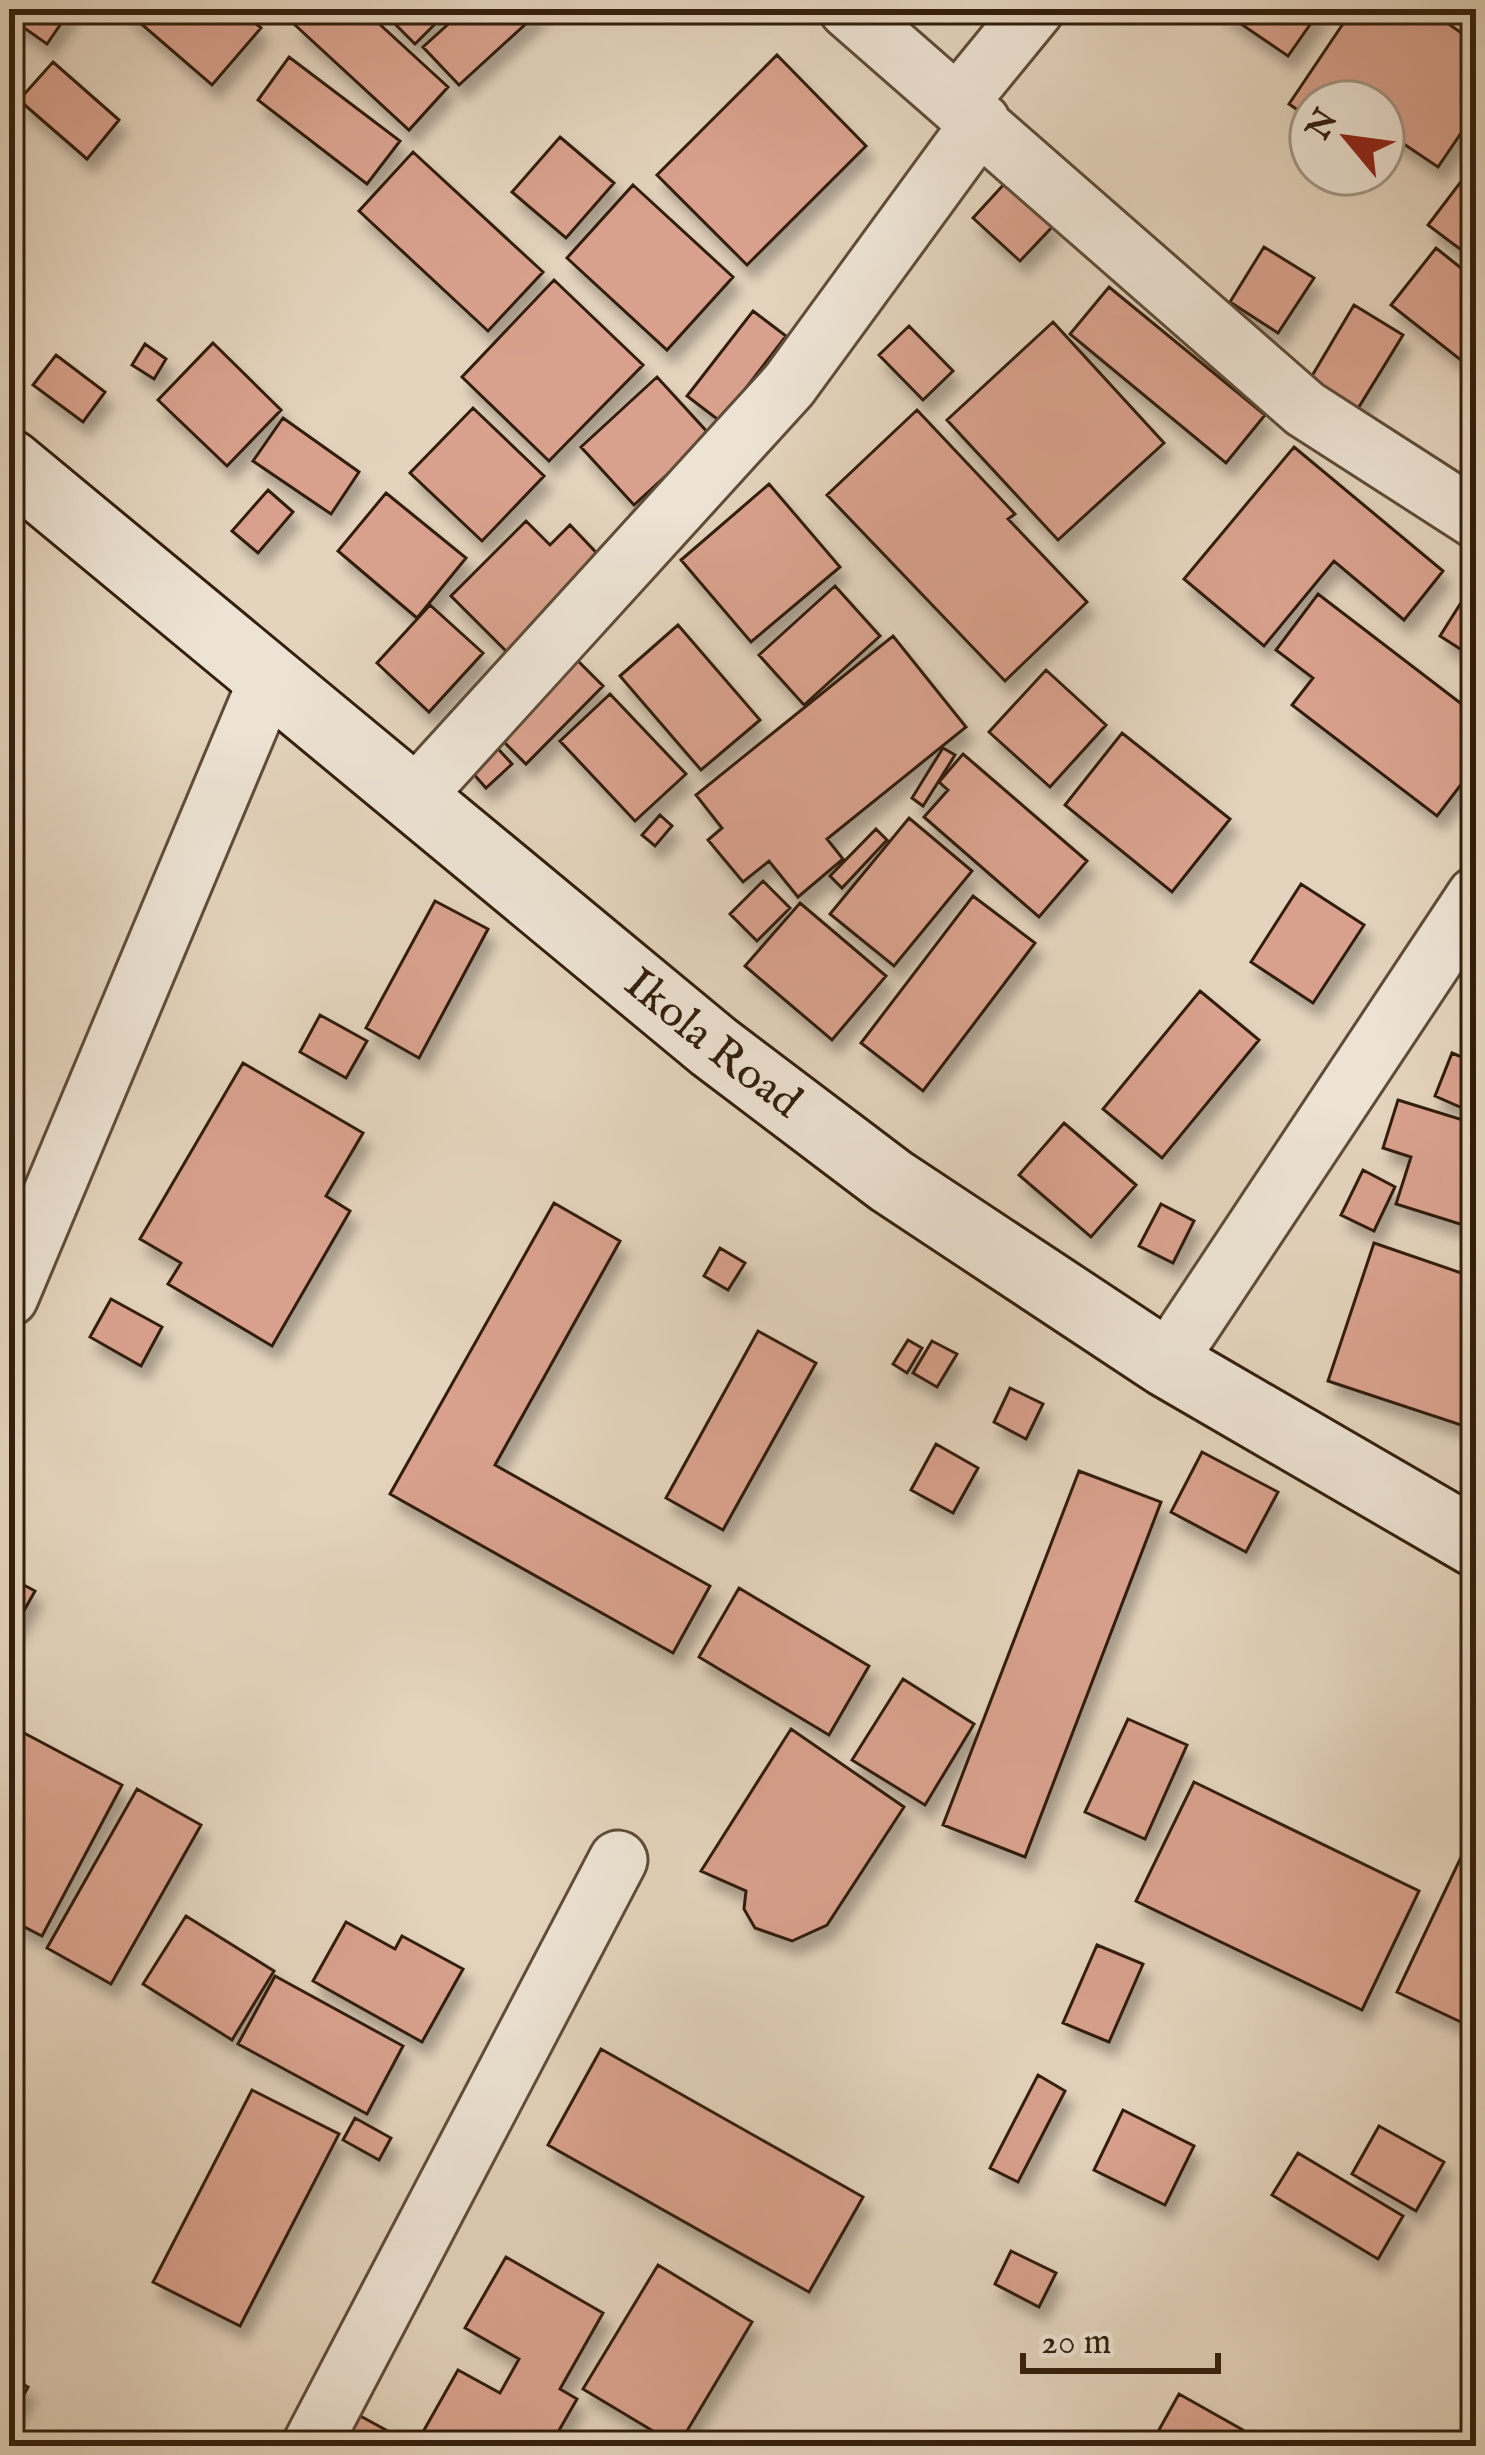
<svg xmlns="http://www.w3.org/2000/svg" width="1485" height="2455" font-family="'IM FELL English',serif">
  <defs>
    <filter id="shadow"><feDropShadow dx="7" dy="13" stdDeviation="6" flood-color="#0004"/></filter>
  </defs>
  <rect width="100%" height="100%" fill="#e4d4bd"/>
  <filter id="stains"><feTurbulence type="fractalNoise" baseFrequency=".00167" numOctaves="4"/><feColorMatrix values="0 0 0 0 .2 0 0 0 0 .09 0 0 0 0 .02 0 0 0 .5 -.17"/></filter>
  <radialGradient id="worn" r=".72"><stop offset=".6" stop-color="#630" stop-opacity="0"/><stop offset="1" stop-color="#630" stop-opacity=".3"/></radialGradient>
  <path fill="#d9a18d" stroke="#331f0c" stroke-width="3" filter="url(#shadow)" d="M9,9H71L47,44L13,20L9,25Z
    M124,9H239L261,28L212,85Z
    M309,9H363L448,87L409,130L295,25Z
    M380,9H450L415,44Z
    M465,9H542L459,85L423,47Z
    M1219,9H1321L1288,56Z
    M1353,9H1427L1476,43V111L1438,167L1383,130V102H1311V119L1289,104Z
    M1452,9H1476V29Z
    M777,55L866,146L747,265L657,175Z
    M289,57L400,141L367,184L258,100Z
    M53,62L119,120L87,159L19,100Z
    M560,137L614,183L566,238L512,192Z
    M413,152L543,272L488,331L359,211Z
    M1472,167L1476,170V261L1428,225Z
    M1006,182L1054,225L1020,261L973,218Z
    M633,185L733,277L667,350L567,258Z
    M1264,247L1314,278L1278,333L1230,302Z
    M1436,248L1476,280V372L1391,305Z
    M554,280L643,365L549,461L462,377Z
    M1109,287L1265,415L1226,463L1070,334Z
    M1354,305L1403,335L1354,415L1306,386Z
    M753,311L786,336L746,388L751,392L725,425L687,396Z
    M1053,322L1164,443L1058,540L947,420Z
    M909,326L953,371L923,400L879,355Z
    M213,343L281,410L227,466L158,400Z
    M145,344L166,359L154,379L132,365Z
    M56,355L105,392L83,422L33,385Z
    M657,377L710,435L634,505L581,447Z
    M473,408L544,476L482,541L410,473Z
    M917,410L1015,514L1008,519L1087,602L1005,681L827,495Z
    M283,418L359,472L331,514L253,461Z
    M1294,447L1443,571L1404,620L1334,561L1264,646L1184,579Z
    M769,484L840,567L751,642L681,560Z
    M268,490L293,512L258,553L232,531Z
    M386,493L466,558L417,618L338,551Z
    M526,521L550,545L570,525L608,565L514,659L451,596Z
    M1476,579V659L1440,636Z
    M835,586L880,636L804,705L759,655Z
    M1318,594L1476,715V765L1437,816L1292,705L1313,678L1276,650Z
    M430,605L483,653L429,712L377,663Z
    M678,625L760,720L701,770L620,676Z
    M893,636L966,727L827,839L843,859L798,897L769,861L743,882L708,840L722,828L696,795Z
    M573,656L603,686L526,764L495,733Z
    M1046,670L1106,725L1050,787L989,732Z
    M610,694L686,774L635,821L560,741Z
    M1122,733L1230,819L1172,892L1065,805Z
    M489,739L512,764L486,788L463,762Z
    M943,748L955,755L923,806L912,798Z
    M963,754L1087,861L1039,917L924,817L948,790L939,782Z
    M660,815L672,826L655,846L642,835Z
    M909,818L972,871L894,966L830,914Z
    M876,829L887,840L842,888L830,876Z
    M763,881L790,908L757,941L730,914Z
    M1301,884L1364,925L1313,1003L1251,962Z
    M973,896L1035,943L923,1091L861,1043Z
    M435,901L488,929L419,1058L366,1028Z
    M800,903L886,976L832,1040L745,966Z
    M1200,991L1259,1040L1162,1158L1103,1109Z
    M320,1015L367,1041L346,1078L300,1052Z
    M1476,1015V1051L1462,1043Z
    M1452,1053L1476,1063V1114L1435,1096Z
    M243,1063L363,1133L326,1196L350,1211L272,1346L168,1284L181,1263L140,1239Z
    M1398,1100L1476,1124V1229L1396,1204L1411,1157L1383,1148Z
    M1064,1123L1136,1185L1091,1237L1019,1175Z
    M1363,1170L1395,1187L1374,1231L1341,1215Z
    M554,1203L620,1241L495,1465L710,1586L673,1653L390,1494Z
    M1161,1204L1194,1221L1173,1263L1139,1246Z
    M1374,1243L1476,1278V1430L1328,1381Z
    M720,1248L745,1263L728,1290L704,1276Z
    M111,1299L162,1327L141,1366L90,1337Z
    M758,1331L816,1363L723,1530L666,1498Z
    M908,1340L922,1348L907,1373L893,1364Z
    M932,1341L957,1354L937,1387L913,1373Z
    M1010,1388L1043,1404L1026,1439L994,1422Z
    M936,1444L978,1468L953,1513L911,1490Z
    M1202,1452L1278,1492L1246,1552L1171,1512Z
    M1079,1471L1161,1502L1025,1857L943,1825Z
    M9,1577L35,1591L9,1637Z
    M739,1588L869,1666L829,1735L699,1657Z
    M903,1679L974,1724L925,1805L852,1760Z
    M1128,1719L1187,1745L1145,1839L1085,1812Z
    M9,1725L122,1785L42,1936L9,1919Z
    M791,1729L904,1807L827,1925L792,1941L755,1928L744,1909L746,1891L701,1871Z
    M1194,1782L1419,1891L1362,2010L1136,1901Z
    M137,1789L201,1825L111,1984L47,1948Z
    M1472,1834L1476,1836V2029L1397,1992Z
    M186,1916L274,1971L232,2040L143,1984Z
    M346,1922L395,1949L402,1936L463,1969L422,2042L313,1981Z
    M1097,1945L1143,1964L1109,2042L1063,2023Z
    M275,1976L403,2046L367,2114L238,2044Z
    M601,2049L863,2197L809,2292L548,2145Z
    M1038,2075L1065,2091L1018,2182L990,2168Z
    M252,2090L339,2134L240,2326L153,2282Z
    M1123,2110L1194,2146L1165,2205L1094,2170Z
    M355,2118L391,2138L379,2160L343,2140Z
    M1379,2126L1444,2162L1416,2211L1352,2174Z
    M1298,2153L1403,2216L1378,2259L1272,2195Z
    M1011,2251L1056,2273L1039,2307L995,2284Z
    M506,2257L603,2313L560,2389L577,2399L550,2446H415L458,2370L500,2393L519,2359L465,2328Z
    M658,2265L752,2322L678,2446L583,2389Z
    M9,2376L28,2387L14,2413L9,2411Z
    M1179,2394L1243,2430L1234,2446H1150Z
    M353,2412L397,2436L391,2446H334Z"/>
  <g fill="none" stroke-linecap="round" stroke-linejoin="round">
    <g stroke="#5f4c38" stroke-width="63">
      <path id="street" d="M848,9L1305,409L1476,519
        M959,102L1035,9
        M415,796L789,385L981,122
        M9,1297L268,680
        M1166,1363L1476,896
        M311,2446L618,1860"/>
    </g>
    <g stroke="#331f0c" stroke-width="72">
      <g id="secondary">
        <path id="s1" d="M9,463L714,1047L891,1181L1166,1363L1476,1543"/>
      </g>
    </g>
    <use href="#street" stroke="#ede3d4" stroke-width="57"/>
    <use href="#secondary" stroke="#ede3d4" stroke-width="66"/>
  </g>
  <g text-anchor="middle" dominant-baseline="central" stroke-width="10" stroke-linejoin="round" paint-order="stroke">
    <g font-size="45" fill="#331f0c" stroke="#ede3d4">
      <text stroke="none"><textPath href="#s1" startOffset="912">Ikola Road</textPath></text>
    </g>
  </g>
  <rect width="1485" height="2455" fill="none" stroke="#e4d4bd" stroke-width="48"/>
  <rect x="12" y="12" width="1461" height="2431" fill="none" stroke="#331f0c" stroke-width="6"/>
  <rect x="24" y="24" width="1437" height="2407" fill="none" stroke="#331f0c" stroke-width="3"/>
  <g transform="translate(1347 138) rotate(299)"><circle r="57" fill="#ede3d4" stroke="#a39584" stroke-width="3"/>
  <path d="M0-9L21 45L0 30L-21 45Z" fill="#8f2418"/>
  <text y="-18" font-size="33" font-weight="bold" text-anchor="middle" fill="#331f0c">N</text>
  </g>
  <path d="M1023 2353v18h195v-18" fill="none" stroke="#331f0c" stroke-width="6"/>
  <text x="1041" y="2353" font-size="36" fill="#331f0c" stroke="#ede3d4" stroke-width="9" paint-order="stroke">20 m</text>
  <rect width="100%" height="100%" filter="url(#stains)"/>
  <rect width="100%" height="100%" fill="url(#worn)"/>
</svg>
